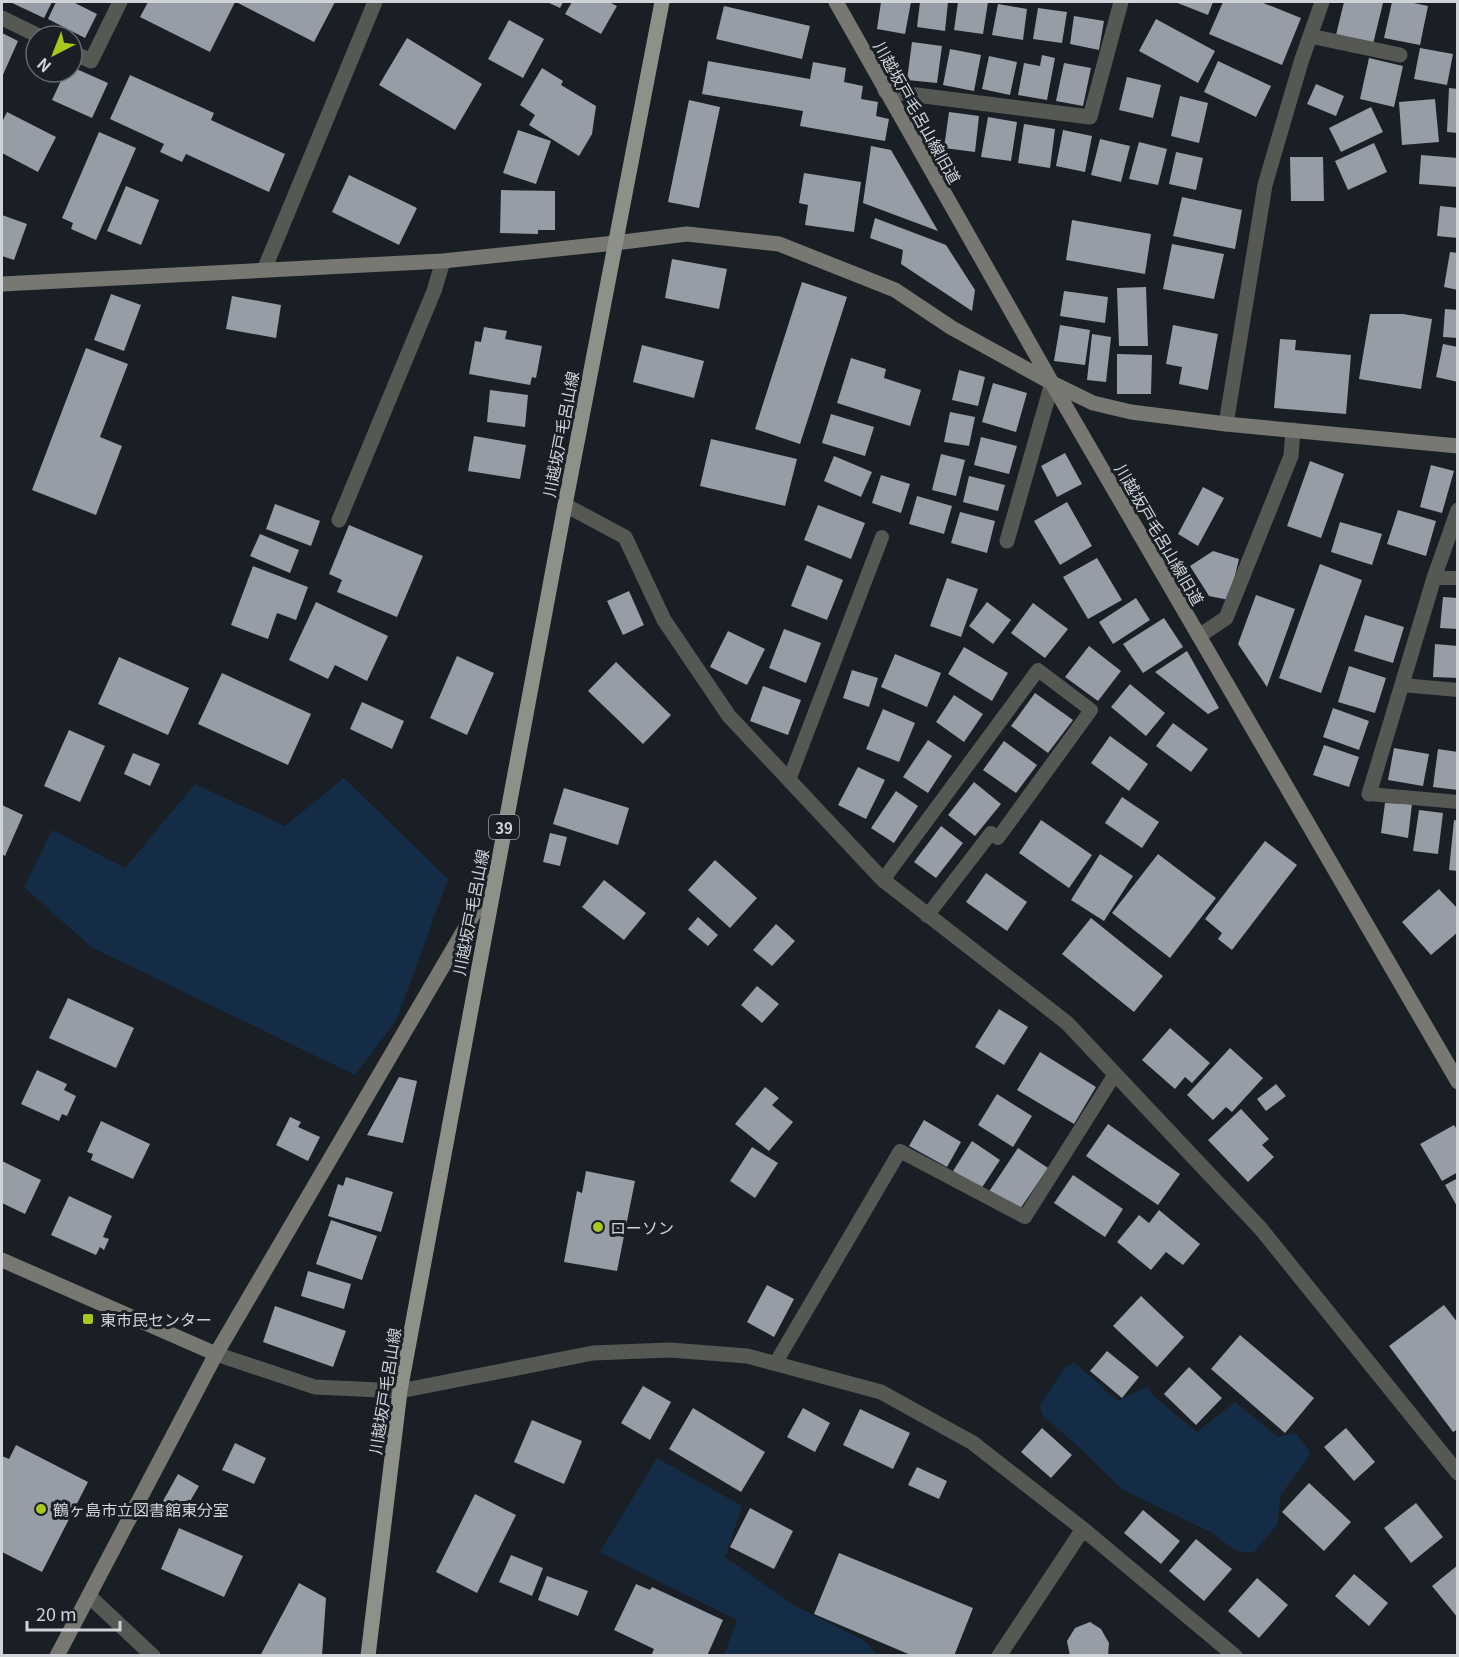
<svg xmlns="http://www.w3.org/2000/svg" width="1459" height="1657" font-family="Georgia,'Noto Sans JP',serif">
  <rect width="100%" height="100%" fill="#1a1f26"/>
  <path fill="#142c45" d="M344,778L448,879L397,1019L355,1075L91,947L24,887L52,830L125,868L195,784L285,826Z
    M1074,1362L1118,1401L1147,1387L1156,1398L1197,1432L1235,1402L1278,1437L1296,1433L1311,1453L1281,1495L1277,1525L1253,1553L1236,1551L1212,1533L1122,1489L1082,1450L1043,1416L1040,1405L1063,1370Z
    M657,1458L742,1506L725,1557L795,1606L865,1641L876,1655H724L737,1620L600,1552Z"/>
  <path fill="#969da6" d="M10,2H52L44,18Z
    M56,2H73L97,14L85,38L48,19Z
    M148,2H235L210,52L140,17Z
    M236,2H335L314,42Z
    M547,2H563L560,8Z
    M572,2H609L617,6L601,34L565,14Z
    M881,2H911L905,34L877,29Z
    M920,2H948L945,31L917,27Z
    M958,2H988L983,34L954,30Z
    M1175,2H1213L1208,15Z
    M1223,2H1261L1301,18L1282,65L1209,34Z
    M1344,2H1376L1383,3L1373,44L1336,35Z
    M1392,2H1409L1428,6L1420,45L1384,38Z
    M998,4L1027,9L1023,40L992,35Z
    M724,6L810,26L802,59L716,39Z
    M1038,8L1067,12L1062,43L1033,39Z
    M1074,16L1104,21L1099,50L1070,44Z
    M1156,19L1215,51L1198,83L1139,51Z
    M509,20L544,39L523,78L488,59Z
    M2,33L18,41L2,77Z
    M407,38L482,84L455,130L379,85Z
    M912,42L942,46L937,83L907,80Z
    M1420,48L1453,54L1447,85L1414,79Z
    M950,49L981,55L974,91L943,85Z
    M1042,55L1055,58L1047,100L1018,95L1024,63L1040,66Z
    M989,56L1017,62L1010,95L982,89Z
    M1369,58L1403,66L1394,107L1360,99Z
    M708,61L810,79L813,62L846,68L844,82L863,86L861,99L878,102L876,116L889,119L885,141L800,126L803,111L702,94Z
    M1218,61L1271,86L1256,117L1204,92Z
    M1064,63L1091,68L1083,106L1056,101Z
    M72,67L108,83L92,118L52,100L65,72H72Z
    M542,68L563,81L561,85L596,106L592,134L579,156L529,125L535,115L520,105Z
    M130,75L214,113L211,120L285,154L269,192L186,154L182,162L160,152L164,144L110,119Z
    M1127,77L1161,85L1153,118L1119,110Z
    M1316,84L1344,96L1336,116L1307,104Z
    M1449,88L1458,89V133L1447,132Z
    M1180,96L1208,103L1199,143L1171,136Z
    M1435,99L1439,142L1402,145L1399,102Z
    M689,100L720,107L699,208L668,202Z
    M1371,107L1383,132L1341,152L1329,128Z
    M7,112L56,137L38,172L2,153V122Z
    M949,112L979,116L975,152L944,148Z
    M988,117L1017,122L1011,161L981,157Z
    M1024,124L1055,129L1050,168L1018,163Z
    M518,130L551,141L536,184L503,173Z
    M1063,130L1092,136L1085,172L1056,166Z
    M99,132L136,148L96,240L71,229L73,223L62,218Z
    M1100,139L1130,146L1121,182L1091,175Z
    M1139,142L1167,149L1158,185L1129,179Z
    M1374,143L1387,172L1348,190L1335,161Z
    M871,146L891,150L938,231L863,203Z
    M1176,152L1203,158L1196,190L1169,184Z
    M1421,155L1458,158V187L1419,184Z
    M1290,157H1323L1324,201H1291Z
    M804,173L861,182L854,232L805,225L808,205L799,203Z
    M349,175L417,208L399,245L332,212Z
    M126,186L159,200L141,245L107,231Z
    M501,190L555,191V230H538V234L500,233Z
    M1182,197L1242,210L1235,249L1173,236Z
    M1440,206L1458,208V238L1437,236Z
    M2,215L27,224L14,260L2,256Z
    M875,218L946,245L975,290L972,311L901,264L903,250L870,238Z
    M1072,220L1151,234L1145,274L1066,260Z
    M1172,244L1224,254L1214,299L1163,289Z
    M1450,252L1458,253V290L1444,287Z
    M672,259L727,269L719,309L665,298Z
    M802,282L847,297L800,444L755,429Z
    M1146,287L1148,346H1119L1117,288Z
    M1064,291L1108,297L1105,323L1060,316Z
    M111,294L141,305L124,351L94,340Z
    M232,296L281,305L276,338L226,329Z
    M1445,309L1458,310V338L1443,337Z
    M1370,314H1403L1432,319L1421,389L1359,379Z
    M1060,325L1090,330L1085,365L1054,361Z
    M1173,325L1218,334L1208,390L1179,384L1182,367L1166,364Z
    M484,327L507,331L505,339L542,346L536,378L532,377L530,385L469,374L475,341L481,342Z
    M1092,334L1111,337L1106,382L1087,380Z
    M1280,339L1296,340L1295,350L1351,355L1346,414L1274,408Z
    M1443,344L1458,347V382L1436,377Z
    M642,345L704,361L694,398L633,382Z
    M86,348L128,364L100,437L122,446L96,515L32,490Z
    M1117,354L1152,355L1151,394H1117Z
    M851,358L886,369L884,378L921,390L910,426L837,403Z
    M959,370L985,377L978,406L952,400Z
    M993,383L1027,393L1016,432L982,422Z
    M490,390L528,395L525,427L487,422Z
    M950,412L975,417L969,446L944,442Z
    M831,414L874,427L865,456L822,443Z
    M474,436L526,445L520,479L468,471Z
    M981,437L1017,446L1009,474L974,465Z
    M711,439L797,459L785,506L700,486Z
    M1065,453L1082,484L1057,497L1041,466Z
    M941,454L965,460L956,496L932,490Z
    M834,456L872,472L861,497L824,481Z
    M1310,461L1344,474L1321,538L1287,526Z
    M1431,465L1454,471L1442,513L1420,507Z
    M881,475L910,484L901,513L872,503Z
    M969,476L1005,485L998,511L963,502Z
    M1203,487L1224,498L1198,546L1178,534Z
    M917,496L952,506L944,534L909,524Z
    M1067,502L1092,546L1060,565L1034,521Z
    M275,504L320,521L311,546L266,529Z
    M818,505L865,523L851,559L804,540Z
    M1398,510L1436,521L1426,556L1387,544Z
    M960,512L995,521L987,553L951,543Z
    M1340,522L1382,534L1372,565L1331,552Z
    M349,525L423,556L397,617L337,592L342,580L329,574Z
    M260,534L299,550L290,573L250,556Z
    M1213,551L1239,559L1229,600L1209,596L1190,566Z
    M1097,558L1122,600L1088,619L1063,577Z
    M1320,564L1362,580L1321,693L1279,678Z
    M807,565L843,580L827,620L791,606Z
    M253,566L308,587L296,620L277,613L268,639L231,625Z
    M947,578L978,589L961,637L930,626Z
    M629,591L644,625L623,635L607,601Z
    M1256,595L1295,609L1267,687L1238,644Z
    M1443,597L1458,598V629L1440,628Z
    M1136,598L1150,620L1113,644L1099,622Z
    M316,602L388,636L367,681L335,665L328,679L289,660Z
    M987,602L1011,620L993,644L969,626Z
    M1033,603L1068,629L1045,658L1011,633Z
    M1365,615L1404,627L1393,663L1354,651Z
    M1164,618L1183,647L1143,673L1123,644Z
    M784,629L821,643L806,683L769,668Z
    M728,631L765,649L747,685L710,667Z
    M1435,644L1458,646V678L1433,677Z
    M1089,646L1121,671L1098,701L1065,677Z
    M964,647L1008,673L992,701L948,674Z
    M1187,651L1219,708L1208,714L1155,672Z
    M895,654L941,673L927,707L881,687Z
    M457,656L494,673L467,735L430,718Z
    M119,657L189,688L168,735L98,704Z
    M616,662L671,715L643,744L588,691Z
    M1349,666L1386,678L1375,713L1338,702Z
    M852,670L878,678L869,707L843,698Z
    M222,673L311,714L288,765L198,724Z
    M1130,684L1165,713L1146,736L1111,707Z
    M763,686L801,700L788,735L750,721Z
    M1035,693L1073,720L1048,753L1011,726Z
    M954,695L983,714L964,742L936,722Z
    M362,702L404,721L392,749L350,729Z
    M1333,708L1369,721L1359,750L1323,737Z
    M883,709L915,723L899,762L866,749Z
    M1173,723L1208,749L1191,772L1156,746Z
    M69,730L105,746L80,802L44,786Z
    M1110,736L1148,764L1129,791L1091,763Z
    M928,740L952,756L928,793L903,777Z
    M1004,741L1037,765L1016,793L983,770Z
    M1324,745L1359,757L1349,787L1313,775Z
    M1394,748L1429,754L1423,786L1388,780Z
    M1438,749L1458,752V790L1433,787Z
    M133,753L160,764L150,786L124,774Z
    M858,767L885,780L866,819L838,805Z
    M974,782L1001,804L975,836L948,815Z
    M564,788L629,808L618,845L553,824Z
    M896,791L918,806L894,843L871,828Z
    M1122,797L1159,822L1142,848L1105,823Z
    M1385,803L1412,804L1408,838L1381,833Z
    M2,805L23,815L5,856L2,854Z
    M1419,810L1443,813L1438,854L1413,851Z
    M1041,820L1092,855L1069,888L1019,853Z
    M1454,820L1458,821V871L1449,870Z
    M941,826L963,843L936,878L914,862Z
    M550,833L567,837L560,866L543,862Z
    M1265,841L1297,865L1232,950L1218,939L1222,933L1205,919Z
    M1100,854L1133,876L1104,921L1071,900Z
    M1158,854L1216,898L1170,958L1112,913Z
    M715,860L757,898L730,928L688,890Z
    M986,873L1027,902L1007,931L966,902Z
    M604,880L646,913L624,940L582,907Z
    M1439,889L1458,909V932L1431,955L1402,922Z
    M698,917L718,935L708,946L688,929Z
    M1091,918L1163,976L1134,1012L1062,954Z
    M776,924L795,941L772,966L753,950Z
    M757,986L779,1004L762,1023L741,1005Z
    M68,998L134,1028L116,1068L49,1038Z
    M999,1009L1028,1027L1004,1065L975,1047Z
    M1170,1028L1210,1063L1192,1083L1185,1077L1175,1089L1142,1060Z
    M1230,1048L1263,1078L1232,1112L1226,1107L1213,1120L1187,1095Z
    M1040,1052L1096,1087L1074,1124L1017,1090Z
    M37,1070L67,1084L64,1090L76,1096L67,1116L62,1114L59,1121L21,1104Z
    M399,1077L417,1081L403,1143L367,1135Z
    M1276,1084L1286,1096L1266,1111L1257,1099Z
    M765,1087L779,1098L772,1105L793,1122L769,1151L735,1124Z
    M997,1094L1032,1116L1013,1147L978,1125Z
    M1241,1109L1269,1139L1262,1145L1274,1157L1248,1182L1208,1140Z
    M290,1117L301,1122L298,1127L320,1137L308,1161L276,1145Z
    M924,1120L961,1142L947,1167L909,1146Z
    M101,1121L150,1144L133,1179L91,1160L93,1154L87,1152Z
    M1108,1124L1180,1174L1158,1205L1086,1156Z
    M1454,1125L1458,1131V1172L1442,1181L1420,1144Z
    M972,1141L1000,1160L981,1189L953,1171Z
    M752,1147L778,1163L755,1198L730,1181Z
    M1018,1148L1048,1168L1018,1212L988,1193Z
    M2,1161L41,1180L25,1214L2,1203Z
    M586,1171L635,1181L617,1271L564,1262L577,1191L582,1193Z
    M1073,1175L1123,1209L1105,1237L1054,1203Z
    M346,1177L393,1192L381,1232L328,1216L338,1184L343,1186Z
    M1458,1178V1208L1445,1185Z
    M69,1196L112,1216L103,1237L109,1239L104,1250L100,1247L96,1255L51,1235Z
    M1159,1210L1200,1244L1183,1265L1166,1252L1151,1270L1117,1242L1139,1215L1149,1223Z
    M331,1220L377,1236L362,1280L316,1264Z
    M308,1271L351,1284L344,1309L301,1296Z
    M767,1285L794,1299L774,1337L747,1322Z
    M1141,1296L1184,1337L1157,1367L1113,1326Z
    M1444,1305L1458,1323V1429L1453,1432L1389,1346Z
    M275,1306L346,1331L333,1367L263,1342Z
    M1240,1335L1314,1398L1285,1433L1211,1369Z
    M1107,1351L1139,1377L1122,1398L1090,1371Z
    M1189,1367L1222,1398L1196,1425L1164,1394Z
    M643,1386L671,1402L650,1440L621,1423Z
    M693,1408L765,1452L741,1492L669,1449Z
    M803,1408L830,1423L815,1452L787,1437Z
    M860,1409L910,1433L893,1469L843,1445Z
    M532,1420L582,1441L564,1484L514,1462Z
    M1042,1428L1072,1455L1051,1478L1021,1452Z
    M1346,1428L1375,1462L1354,1481L1324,1447Z
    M235,1443L266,1458L254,1484L222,1470Z
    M16,1445L88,1482L42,1572L2,1552V1456L9,1459Z
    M917,1467L947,1481L939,1499L908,1485Z
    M178,1474L199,1486L183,1513L163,1501Z
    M1309,1483L1351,1522L1324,1551L1282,1512Z
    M475,1494L516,1515L477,1593L436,1572Z
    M1416,1503L1443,1537L1411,1563L1384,1528Z
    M750,1508L793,1531L774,1569L730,1547Z
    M1143,1510L1180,1541L1161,1564L1124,1533Z
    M179,1528L243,1556L224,1597L161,1569Z
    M1196,1539L1232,1569L1204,1601L1169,1571Z
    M839,1553L973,1608L954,1656H913L814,1614Z
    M511,1555L543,1568L532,1596L499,1582Z
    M1458,1565V1618L1432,1586Z
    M1354,1574L1388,1603L1369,1626L1335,1596Z
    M547,1576L588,1591L578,1616L538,1600Z
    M1257,1578L1288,1605L1259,1638L1228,1611Z
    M299,1583L326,1598L322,1656H260Z
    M636,1584L650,1590L652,1587L723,1620L707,1656H651L654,1649L614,1630Z
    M1090,1622L1101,1629L1109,1643L1108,1656H1070L1067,1641L1075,1628Z"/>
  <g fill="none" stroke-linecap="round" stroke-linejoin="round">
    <path stroke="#565854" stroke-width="14" d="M1434,578H1458
      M1402,685L1458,690
      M789,780L882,537
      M1369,794L1458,802
      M883,880L1038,670L1091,710L998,838L991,833L927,916
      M775,1364L900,1151L1025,1217L1115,1074"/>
    <path stroke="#565854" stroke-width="15" d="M2,18L39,36
      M1310,36L1400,55
      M72,52L91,61L120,2
      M885,91L1090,117L1121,2
      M264,270L375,2
      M1226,424L1265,185L1301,62L1322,2
      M565,505L625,537L664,620L729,716L883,880L1067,1023L1261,1229L1458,1473
      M339,520L434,291L443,261
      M1007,541L1052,383
      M1199,636L1226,618L1291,456L1293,430
      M1369,794L1434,578L1458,510
      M216,1354L315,1387L400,1391L593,1353L670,1350L747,1356L881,1392L973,1443L1083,1529L1235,1656
      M89,1596L153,1656
      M999,1656L1083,1529"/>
    <path stroke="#767871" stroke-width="15" d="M836,2L1052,383L1458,1082
      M2,284L443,261L615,243L687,234L779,244L895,290L952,328L1052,383L1093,403L1131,412L1226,424L1458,446
      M2,1260L216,1354
      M57,1656L216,1354L494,879"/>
    <path stroke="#8e9188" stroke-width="15" d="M368,1656L400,1391L565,505L662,2"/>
  </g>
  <g fill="#a8c71d" stroke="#1a1f26" stroke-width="2">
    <circle cx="598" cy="1227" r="6"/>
    <rect x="82" y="1313" width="12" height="12" rx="3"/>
    <circle cx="41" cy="1509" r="6"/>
  </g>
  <g text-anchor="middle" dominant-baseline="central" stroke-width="6" stroke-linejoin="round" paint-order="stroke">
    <rect fill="#1a1f26" stroke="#999ea3" stroke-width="1.5" x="489" y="815" width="30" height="24" rx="4.5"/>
    <g font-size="15" font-weight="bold" fill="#d0d4d9">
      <text x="504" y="827">39</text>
    </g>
    <g font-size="16" fill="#d0d4d9" stroke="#1a1f26">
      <text transform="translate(918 112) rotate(61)">川越坂戸毛呂山線旧道</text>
      <text transform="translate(560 434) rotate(-79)">川越坂戸毛呂山線</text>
      <text transform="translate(1160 534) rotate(60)">川越坂戸毛呂山線旧道</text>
      <text transform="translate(470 912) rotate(-79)">川越坂戸毛呂山線</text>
      <text transform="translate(384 1391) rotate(-81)">川越坂戸毛呂山線</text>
    </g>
    <g font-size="16" fill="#d0d4d9" stroke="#1a1f26" text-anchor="start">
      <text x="610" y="1227">ローソン</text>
      <text x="100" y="1319">東市民センター</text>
      <text x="53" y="1509">鶴ヶ島市立図書館東分室</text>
    </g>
  </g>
  <rect width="1459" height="1657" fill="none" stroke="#d0d4d9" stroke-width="6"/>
  <g transform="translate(54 54) rotate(222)"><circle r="28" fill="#1a1f26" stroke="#63676e" stroke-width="1.5"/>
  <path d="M0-4.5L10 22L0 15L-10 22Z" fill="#a8c71d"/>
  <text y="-9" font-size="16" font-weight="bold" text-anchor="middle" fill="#d0d4d9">N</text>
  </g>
  <path d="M27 1621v9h93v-9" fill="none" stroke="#d0d4d9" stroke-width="3"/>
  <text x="36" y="1621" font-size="18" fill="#d0d4d9" stroke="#1a1f26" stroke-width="4.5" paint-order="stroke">20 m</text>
</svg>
